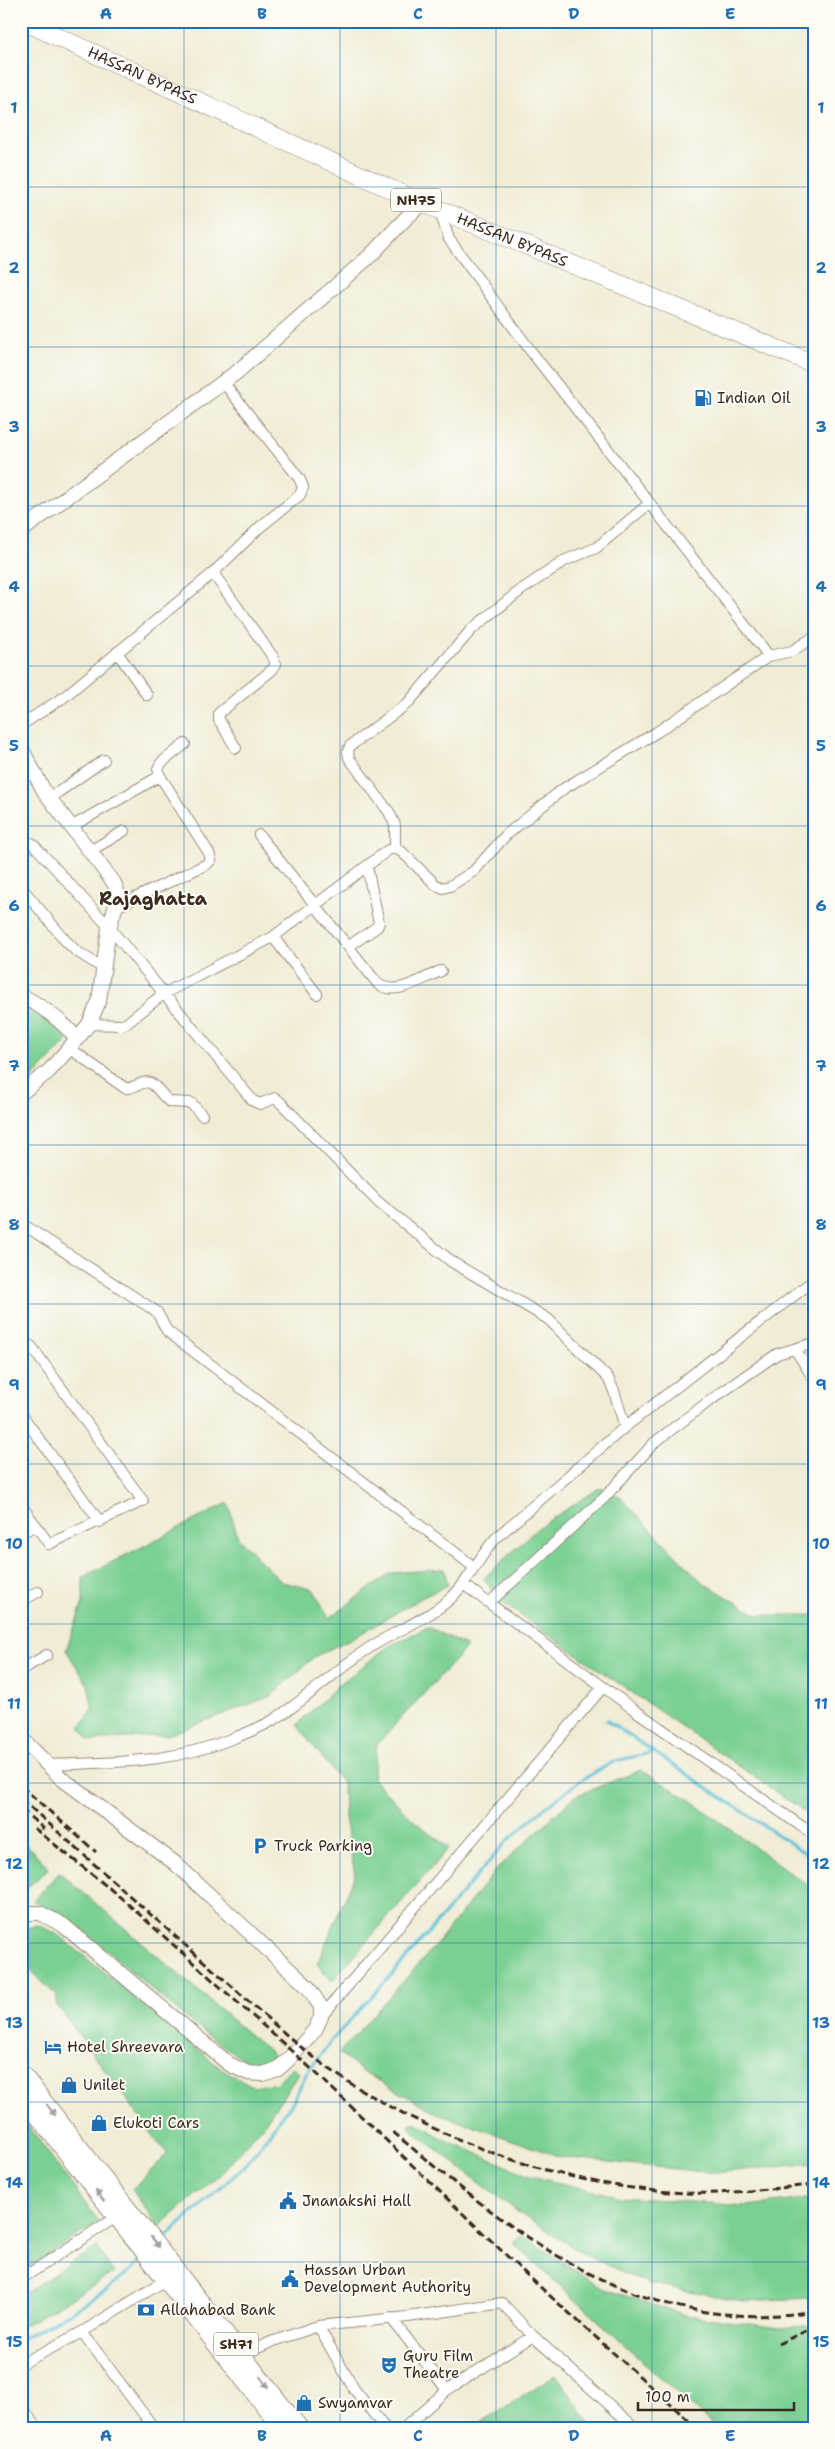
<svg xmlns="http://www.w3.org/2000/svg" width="835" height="2449" font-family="'Shantell Sans',sans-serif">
  <rect width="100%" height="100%" fill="#fdfcf7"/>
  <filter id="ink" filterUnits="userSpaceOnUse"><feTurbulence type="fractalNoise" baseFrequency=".02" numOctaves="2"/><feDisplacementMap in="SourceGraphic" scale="10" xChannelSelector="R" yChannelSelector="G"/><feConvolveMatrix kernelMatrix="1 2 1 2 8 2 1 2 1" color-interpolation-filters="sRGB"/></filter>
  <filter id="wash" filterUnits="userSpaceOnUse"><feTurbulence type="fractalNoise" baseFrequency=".0096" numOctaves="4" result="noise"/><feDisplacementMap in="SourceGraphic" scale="20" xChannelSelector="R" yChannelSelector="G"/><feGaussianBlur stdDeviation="1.12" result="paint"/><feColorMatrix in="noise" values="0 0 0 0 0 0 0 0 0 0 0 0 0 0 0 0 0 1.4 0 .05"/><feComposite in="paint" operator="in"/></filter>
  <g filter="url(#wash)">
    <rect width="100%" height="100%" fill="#f0ecd5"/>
    <path fill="#7ad093" stroke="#5a7d58" d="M21,1004C40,1012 56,1024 68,1040L30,1081L21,1086Z
      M601,1487L620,1497L702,1582L758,1615H814V1818L498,1600L484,1578L539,1527Z
      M228,1503L238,1538L282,1582L313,1589L329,1618L391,1573L444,1569L448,1585L421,1598L362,1633L314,1657L271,1696L168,1735L90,1741L80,1727L93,1710L88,1685L66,1650L83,1603V1577Z
      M428,1627L467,1647L377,1744L373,1779L413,1820L449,1848L332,1981L317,1964L355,1875L344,1812L343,1784L297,1725L336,1687L389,1646Z
      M641,1770L690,1800L814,1890V2163L714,2173L561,2157L441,2115L363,2072L339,2053L434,1947L495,1871L575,1796Z
      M21,1839L49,1868L21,1893Z
      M59,1872L278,2059L255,2066C186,2027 131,1966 67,1919C57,1912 44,1907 33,1901Z
      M37,1925L56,1933L219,2067L254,2087L276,2083L293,2067L299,2073L264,2124L220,2174L159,2227L132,2190L167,2154L56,2004L57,1996L21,1962V1930Z
      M24,2120L99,2222L31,2266L21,2253V2122Z
      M415,2122L444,2139L530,2176L621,2197L747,2206L814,2198V2298L742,2301L647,2283L585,2255L522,2215L415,2133L408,2125Z
      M521,2235L602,2288L685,2315L780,2328L814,2325V2428H716L513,2243Z
      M97,2247L114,2273L21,2327V2295Z
      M556,2374L593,2428H473Z"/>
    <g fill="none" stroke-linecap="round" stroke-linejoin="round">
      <path stroke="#59bfd7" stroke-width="3" d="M606,1720L814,1859
        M161,2241L244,2167L292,2103L307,2072L333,2039L404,1961L506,1842L543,1809L580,1781L615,1761L655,1752
        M21,2339C63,2317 108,2293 142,2260"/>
    </g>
  </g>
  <g filter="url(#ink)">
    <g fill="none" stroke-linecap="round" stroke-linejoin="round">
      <g stroke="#968b7a" stroke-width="12">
        <path id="minor" d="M439,209L449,239L530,350L769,656
          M213,573L273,657L276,664L272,670L219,713V720L236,748
          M117,652L147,695
          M21,725L64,697L213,573L260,527L300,495L303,487L299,478L223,382
          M160,776L158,769L161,763L185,744
          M50,798L104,760
          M71,827L160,776L209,853L211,860L207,864L116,907
          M259,835L378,984C397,997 422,978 441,971
          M21,845L28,842L33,844L109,927L253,1101L260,1104L275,1098L279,1101L378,1202L452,1262L548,1319L608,1378L614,1391L625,1427
          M395,848V825L389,812L349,758L348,752L350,746L408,703L472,629L521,590L566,560L596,548L650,503
          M90,851L124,831
          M21,887L65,940L76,951L103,968
          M273,937L317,994
          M349,946L377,927L379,923L367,867
          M89,1024L122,1025L127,1023L163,994L273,937L388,850L395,848L402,852L436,885L443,888L450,886L474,871L506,835L563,789L657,732L769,656L792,651L814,637
          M69,1048L125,1088C133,1090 145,1078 152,1084C159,1089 163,1097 170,1102L191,1103L202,1115
          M21,1227H27L157,1312L167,1331L474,1567
          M795,1349L814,1379
          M21,1354L31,1346L143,1501L49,1544L21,1505
          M21,1414L100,1522
          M21,1533L36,1525
          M463,1584L636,1711L814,1835
          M21,1601L38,1592
          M489,1603L604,1498L655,1442L708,1402L777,1354L814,1343
          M21,1670L47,1655
          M48,1765C116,1762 169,1764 234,1738C249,1732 265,1726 278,1717C310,1696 337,1669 369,1648C395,1631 426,1620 450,1599C470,1581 479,1555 498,1536L625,1427L814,1280
          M321,2017L603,1687
          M21,2265L28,2274
          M21,2279L116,2217
          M391,2318L447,2390
          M318,2326L354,2389L385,2428
          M82,2332L154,2428
          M533,2336L635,2428
          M244,2354L271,2342L318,2326L408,2317L502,2303L533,2336L447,2390L404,2428
          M21,2364L82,2332L166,2280
          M21,2406L37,2428"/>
      </g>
      <g stroke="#968b7a" stroke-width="16">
        <path id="tertiary" d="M21,531L237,372L371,255L406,218L423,203
          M21,748L44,791L114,883L119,896L109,927L99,1001L89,1024L77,1039
          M21,995C43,1007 62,1020 77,1039L49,1071L21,1093
          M21,1738L61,1778L176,1864L308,1987L321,2007V2017L315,2030L289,2059L278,2069L263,2074L248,2073L229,2064L63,1925L40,1913H21"/>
      </g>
      <g stroke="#968b7a" stroke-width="18">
        <path id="primary" d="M21,2072L300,2428
          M21,2095L281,2428"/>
      </g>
      <g stroke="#968b7a" stroke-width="19">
        <g id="trunk">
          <path id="s1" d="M23,21L406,196L814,364"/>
        </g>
      </g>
      <use href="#minor" stroke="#fff" stroke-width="10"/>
      <use href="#tertiary" stroke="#fff" stroke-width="14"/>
      <use href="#primary" stroke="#fff" stroke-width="16"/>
      <use href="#trunk" stroke="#fff" stroke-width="18"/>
      <path stroke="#3b2a1e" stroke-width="3" stroke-dasharray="8 4" stroke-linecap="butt" d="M21,1786L96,1852
        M21,1799C89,1859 156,1920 225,1980C265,2016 305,2054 350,2083C450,2145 566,2187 685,2193C727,2195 771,2188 814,2185
        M21,1809L44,1829
        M34,1828L114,1892
        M109,1887L316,2073L529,2277L697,2428
        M393,2132C517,2236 640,2339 814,2311
        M778,2344L814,2327"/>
    </g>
    <defs><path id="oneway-solid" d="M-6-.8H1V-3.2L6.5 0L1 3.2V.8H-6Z" transform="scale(1.25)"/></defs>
    <g fill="#a79f9a">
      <use href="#oneway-solid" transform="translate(51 2110) rotate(52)"/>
      <use href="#oneway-solid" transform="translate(100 2196) rotate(-128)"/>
      <use href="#oneway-solid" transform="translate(155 2242) rotate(52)"/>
      <use href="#oneway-solid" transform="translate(264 2382) rotate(53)"/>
    </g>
  </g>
  <path fill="none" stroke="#1f6fb2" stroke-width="1" stroke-opacity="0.55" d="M184,21V2428M340,21V2428M496,21V2428M652,21V2428M21,187H814M21,347H814M21,506H814M21,666H814M21,826H814M21,985H814M21,1145H814M21,1304H814M21,1464H814M21,1624H814M21,1783H814M21,1943H814M21,2102H814M21,2262H814"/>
  <defs>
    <g id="fuel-bare" transform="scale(1.35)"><path d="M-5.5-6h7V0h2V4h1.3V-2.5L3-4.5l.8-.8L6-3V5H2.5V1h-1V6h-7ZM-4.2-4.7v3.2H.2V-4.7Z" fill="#1f6fb2" stroke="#fdfcf7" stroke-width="2.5" paint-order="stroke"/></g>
    <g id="parking-bare" transform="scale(1.35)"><path d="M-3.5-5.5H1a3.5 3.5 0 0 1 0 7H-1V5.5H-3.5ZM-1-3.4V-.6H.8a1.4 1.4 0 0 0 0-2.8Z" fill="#1f6fb2" stroke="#fdfcf7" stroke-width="2.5" paint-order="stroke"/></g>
    <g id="hotel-bare" transform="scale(1.35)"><path d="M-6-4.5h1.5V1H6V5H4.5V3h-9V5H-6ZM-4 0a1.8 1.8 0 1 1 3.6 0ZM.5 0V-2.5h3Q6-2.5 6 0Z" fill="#1f6fb2" stroke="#fdfcf7" stroke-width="2.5" paint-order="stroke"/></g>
    <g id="shop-bare" transform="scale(1.35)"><path d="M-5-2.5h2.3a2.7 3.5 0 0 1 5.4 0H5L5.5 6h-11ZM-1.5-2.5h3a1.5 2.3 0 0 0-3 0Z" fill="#1f6fb2" stroke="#fdfcf7" stroke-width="2.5" paint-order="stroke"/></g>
    <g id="civic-bare" transform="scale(1.35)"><path d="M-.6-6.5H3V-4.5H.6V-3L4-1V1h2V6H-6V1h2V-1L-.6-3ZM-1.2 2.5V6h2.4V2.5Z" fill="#1f6fb2" stroke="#fdfcf7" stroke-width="2.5" paint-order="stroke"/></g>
    <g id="bank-bare" transform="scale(1.35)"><path d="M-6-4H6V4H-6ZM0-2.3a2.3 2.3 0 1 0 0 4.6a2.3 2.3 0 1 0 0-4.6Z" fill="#1f6fb2" stroke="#fdfcf7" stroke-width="2.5" paint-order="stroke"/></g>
    <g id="theatre-bare" transform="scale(1.35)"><path d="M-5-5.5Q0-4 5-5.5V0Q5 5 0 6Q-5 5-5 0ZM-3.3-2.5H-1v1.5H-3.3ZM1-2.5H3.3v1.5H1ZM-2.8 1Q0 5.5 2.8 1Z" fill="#1f6fb2" stroke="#fdfcf7" stroke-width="2.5" paint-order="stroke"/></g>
  </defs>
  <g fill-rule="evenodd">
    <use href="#fuel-bare" x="703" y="398"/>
    <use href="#parking-bare" x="260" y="1846"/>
    <use href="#hotel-bare" x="53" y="2047"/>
    <use href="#shop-bare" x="69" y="2085"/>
    <use href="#shop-bare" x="99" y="2123"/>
    <use href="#civic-bare" x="288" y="2201"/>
    <use href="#civic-bare" x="290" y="2279"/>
    <use href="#bank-bare" x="146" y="2310"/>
    <use href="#theatre-bare" x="389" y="2365"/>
    <use href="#shop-bare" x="304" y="2403"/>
  </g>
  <g text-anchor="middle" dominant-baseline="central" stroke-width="4" stroke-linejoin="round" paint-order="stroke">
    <g fill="#fdfcf7" stroke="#75695f" stroke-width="1">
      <rect x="391" y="188.5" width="50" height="23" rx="4"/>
      <rect x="213.5" y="2332.5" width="45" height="23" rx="4"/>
    </g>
    <g font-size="14" font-weight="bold" fill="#3b2a1e">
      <text x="416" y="200">NH75</text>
      <text x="236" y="2344">SH71</text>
    </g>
    <g font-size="15" fill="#3b2a1e" stroke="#fdfcf7">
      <text stroke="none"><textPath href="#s1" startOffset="131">HASSAN BYPASS</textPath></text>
      <text stroke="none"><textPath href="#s1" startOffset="536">HASSAN BYPASS</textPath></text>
    </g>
    <g font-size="15" fill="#3b2a1e" stroke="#fdfcf7" text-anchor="start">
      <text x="717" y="398">Indian Oil</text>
      <text x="274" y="1846">Truck Parking</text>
      <text x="67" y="2047">Hotel Shreevara</text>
      <text x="83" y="2085">Unilet</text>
      <text x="113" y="2123">Elukoti Cars</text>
      <text x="302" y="2201">Jnanakshi Hall</text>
      <text x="304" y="2270">Hassan Urban<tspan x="304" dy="17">Development Authority</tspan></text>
      <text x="160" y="2310">Allahabad Bank</text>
      <text x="403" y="2356">Guru Film<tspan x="403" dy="17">Theatre</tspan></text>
      <text x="318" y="2403">Swyamvar</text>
    </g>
    <g font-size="18" font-weight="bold" fill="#3b2a1e" stroke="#fdfcf7">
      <text x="153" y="899">Rajaghatta</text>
    </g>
  </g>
  <rect width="835" height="2449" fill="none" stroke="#fdfcf7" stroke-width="55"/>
  <path d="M638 2402v8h156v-8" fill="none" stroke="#3b2a1e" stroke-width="2.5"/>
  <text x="645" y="2402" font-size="15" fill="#3b2a1e" stroke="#fdfcf7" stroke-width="4" paint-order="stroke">100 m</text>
  <rect x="28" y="28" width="780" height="2394" fill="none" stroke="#1f6fb2" stroke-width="2"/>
  <g font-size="16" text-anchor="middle" font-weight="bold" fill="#1f6fb2">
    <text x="106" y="19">A</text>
    <text x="262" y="19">B</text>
    <text x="418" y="19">C</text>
    <text x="574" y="19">D</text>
    <text x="730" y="19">E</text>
    <text x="14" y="113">1</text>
    <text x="821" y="113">1</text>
    <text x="14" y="273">2</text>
    <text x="821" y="273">2</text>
    <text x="14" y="432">3</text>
    <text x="821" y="432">3</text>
    <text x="14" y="592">4</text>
    <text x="821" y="592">4</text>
    <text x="14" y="751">5</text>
    <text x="821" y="751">5</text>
    <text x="14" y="911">6</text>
    <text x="821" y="911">6</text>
    <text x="14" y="1071">7</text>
    <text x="821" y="1071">7</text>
    <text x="14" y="1230">8</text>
    <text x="821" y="1230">8</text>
    <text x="14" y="1390">9</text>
    <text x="821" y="1390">9</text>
    <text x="14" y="1549">10</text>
    <text x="821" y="1549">10</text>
    <text x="14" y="1709">11</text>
    <text x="821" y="1709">11</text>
    <text x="14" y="1869">12</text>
    <text x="821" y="1869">12</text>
    <text x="14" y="2028">13</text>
    <text x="821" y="2028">13</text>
    <text x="14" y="2188">14</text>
    <text x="821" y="2188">14</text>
    <text x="14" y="2347">15</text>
    <text x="821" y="2347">15</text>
    <text x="106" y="2441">A</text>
    <text x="262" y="2441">B</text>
    <text x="418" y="2441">C</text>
    <text x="574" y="2441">D</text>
    <text x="730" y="2441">E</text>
  </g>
</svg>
